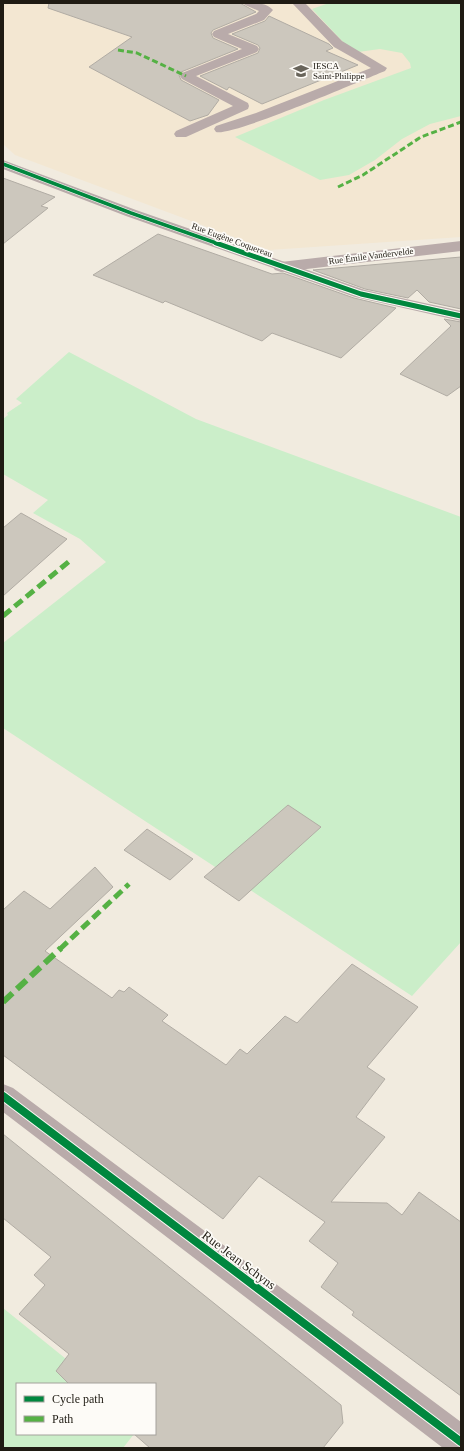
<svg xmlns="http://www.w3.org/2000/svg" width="464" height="1451" font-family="'Times New Roman',serif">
  <rect width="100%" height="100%" fill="#f1ebdf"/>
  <path fill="#f3e7d2" d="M3,3H461V237L269,250L15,155L3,144Z"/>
  <path fill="#cbeec9" d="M329,3H461V116L430,124L402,139L375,160L349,175L320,180L235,137L324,100L411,68L410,63L402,53L380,49L358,52L344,43L312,9Z
    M69,352L196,419L461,517V942L412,996L3,728V643L106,562L80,539L33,513L48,500L3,474V419L8,415L7,413L22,403L16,399Z
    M3,1308L97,1384H17V1434H134L123,1448H3Z"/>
  <path fill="#ccc7bd" stroke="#b1aca4" d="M49,3H240L256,12L213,30L211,33L213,38L238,49L181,72L179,75L181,80L219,100L208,115L190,121L89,67L132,37L48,8Z
    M269,16L329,44L333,48L326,51L358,65L262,104L229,87L227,90L200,76L258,53L260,48L258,45L232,34L265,21Z
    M3,178L55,197L41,206L48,208L3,244Z
    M158,234L272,274L283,273L354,298L396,308L341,358L272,333L262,341L165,301L163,303L93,275Z
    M461,257V309L429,302L417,290L408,298L365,289L313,270Z
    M444,319L461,322V386L447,396L400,374L451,326Z
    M21,513L67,539L3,596V528Z
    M288,805L321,827L239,901L204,877Z
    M147,829L193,859L170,880L124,850Z
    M95,867L113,887L45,951L112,998L119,990L124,992L129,987L168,1015L162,1021L226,1065L240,1049L247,1054L285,1016L297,1023L352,964L418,1007L367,1067L385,1079L356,1117L385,1137L331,1202L387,1203L402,1215L419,1192L461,1222V1396L352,1315L354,1312L321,1287L338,1263L309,1241L325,1222L259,1176L223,1219L3,1055V910L24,891L50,909Z
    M3,1134L341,1405L343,1423L323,1448H150L134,1434H155V1384H69L56,1371L69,1354L19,1314L45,1285L34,1275L51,1257L3,1218Z"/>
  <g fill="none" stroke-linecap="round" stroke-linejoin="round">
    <path fill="#b9abaa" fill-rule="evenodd" d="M243,3C253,3 266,2 273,10L264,20L228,34L257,46L259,49L257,52L196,76L248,103L249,106L248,109L186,137H176L174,134L176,131L233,106L182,79L180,76L182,73L242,49L214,37L212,34L214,31L256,14L259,11L245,5Z
      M292,3H305L342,41L387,68L385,71C360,81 234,136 216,132L214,129L216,126L256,113L371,68L334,47Z"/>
    <path fill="#b9abaa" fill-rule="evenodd" d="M461,241V251L281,272L275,270L273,267L275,264L281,262Z
      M3,1084L13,1088L461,1422V1448H443L3,1112Z"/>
    <path fill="#b9abaa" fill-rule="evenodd" d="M3,160L136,210L365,290L461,311V321L355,297L126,216L3,169Z"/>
    <path stroke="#55b144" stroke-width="3" stroke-dasharray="6 3" stroke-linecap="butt" d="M118,50L137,53L186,76
      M338,187L363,175L421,137L461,122"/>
    <path stroke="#55b144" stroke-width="5" stroke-dasharray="10 5" stroke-linecap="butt" d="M3,616L72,559
      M60,949L129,884"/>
    <path stroke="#55b144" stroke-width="6" stroke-dasharray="13 6" stroke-linecap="butt" d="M3,1002L61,948"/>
    <g stroke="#fdfbf7" stroke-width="5">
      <path id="cycleway-far2" d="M3,164L131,213L219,244"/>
    </g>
    <g stroke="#fdfbf7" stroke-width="7">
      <path id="cycleway-far1" d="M216,243L361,294L461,316"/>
    </g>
    <g stroke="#fdfbf7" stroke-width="10">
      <path id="cycleway" d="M3,1096L461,1442"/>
    </g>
    <use href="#cycleway-far2" stroke="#00873e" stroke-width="3.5"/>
    <use href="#cycleway-far1" stroke="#00873e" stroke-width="5"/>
    <use href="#cycleway" stroke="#00873e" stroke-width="8"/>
  </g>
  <defs>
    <g id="school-bare" transform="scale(1.2)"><path d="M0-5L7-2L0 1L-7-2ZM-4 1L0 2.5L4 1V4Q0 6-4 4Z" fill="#68645a" stroke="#fdfbf7" stroke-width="2.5" paint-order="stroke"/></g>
  </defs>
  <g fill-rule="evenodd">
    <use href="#school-bare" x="301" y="71"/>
  </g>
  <g text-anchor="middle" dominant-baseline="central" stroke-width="3.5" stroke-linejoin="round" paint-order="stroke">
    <g font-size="9" fill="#1f1b13" stroke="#fdfbf7" text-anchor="start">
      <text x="313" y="66">IESCA<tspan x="313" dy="10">Saint-Philippe</tspan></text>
    </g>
    <g font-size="9" fill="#1f1b13" stroke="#fdfbf7">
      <text transform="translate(232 240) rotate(20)">Rue Eugène Coquereau</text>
      <text transform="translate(371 256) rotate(-7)">Rue Émile Vandervelde</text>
    </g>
    <g font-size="13" fill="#1f1b13" stroke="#fdfbf7">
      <text transform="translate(239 1260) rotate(37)">Rue Jean Schyns</text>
    </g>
  </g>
  <rect width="464" height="1451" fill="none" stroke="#1f1b13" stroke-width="8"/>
  <rect x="16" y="1383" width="140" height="52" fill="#fdfbf7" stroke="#a4a19c"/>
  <rect x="24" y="1396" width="20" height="6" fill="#00873e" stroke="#a4a19c"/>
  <text x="52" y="1403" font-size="12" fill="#1f1b13">Cycle path</text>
  <rect x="24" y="1416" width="20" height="6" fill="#55b144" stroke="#a4a19c"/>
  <text x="52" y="1423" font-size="12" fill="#1f1b13">Path</text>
</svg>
